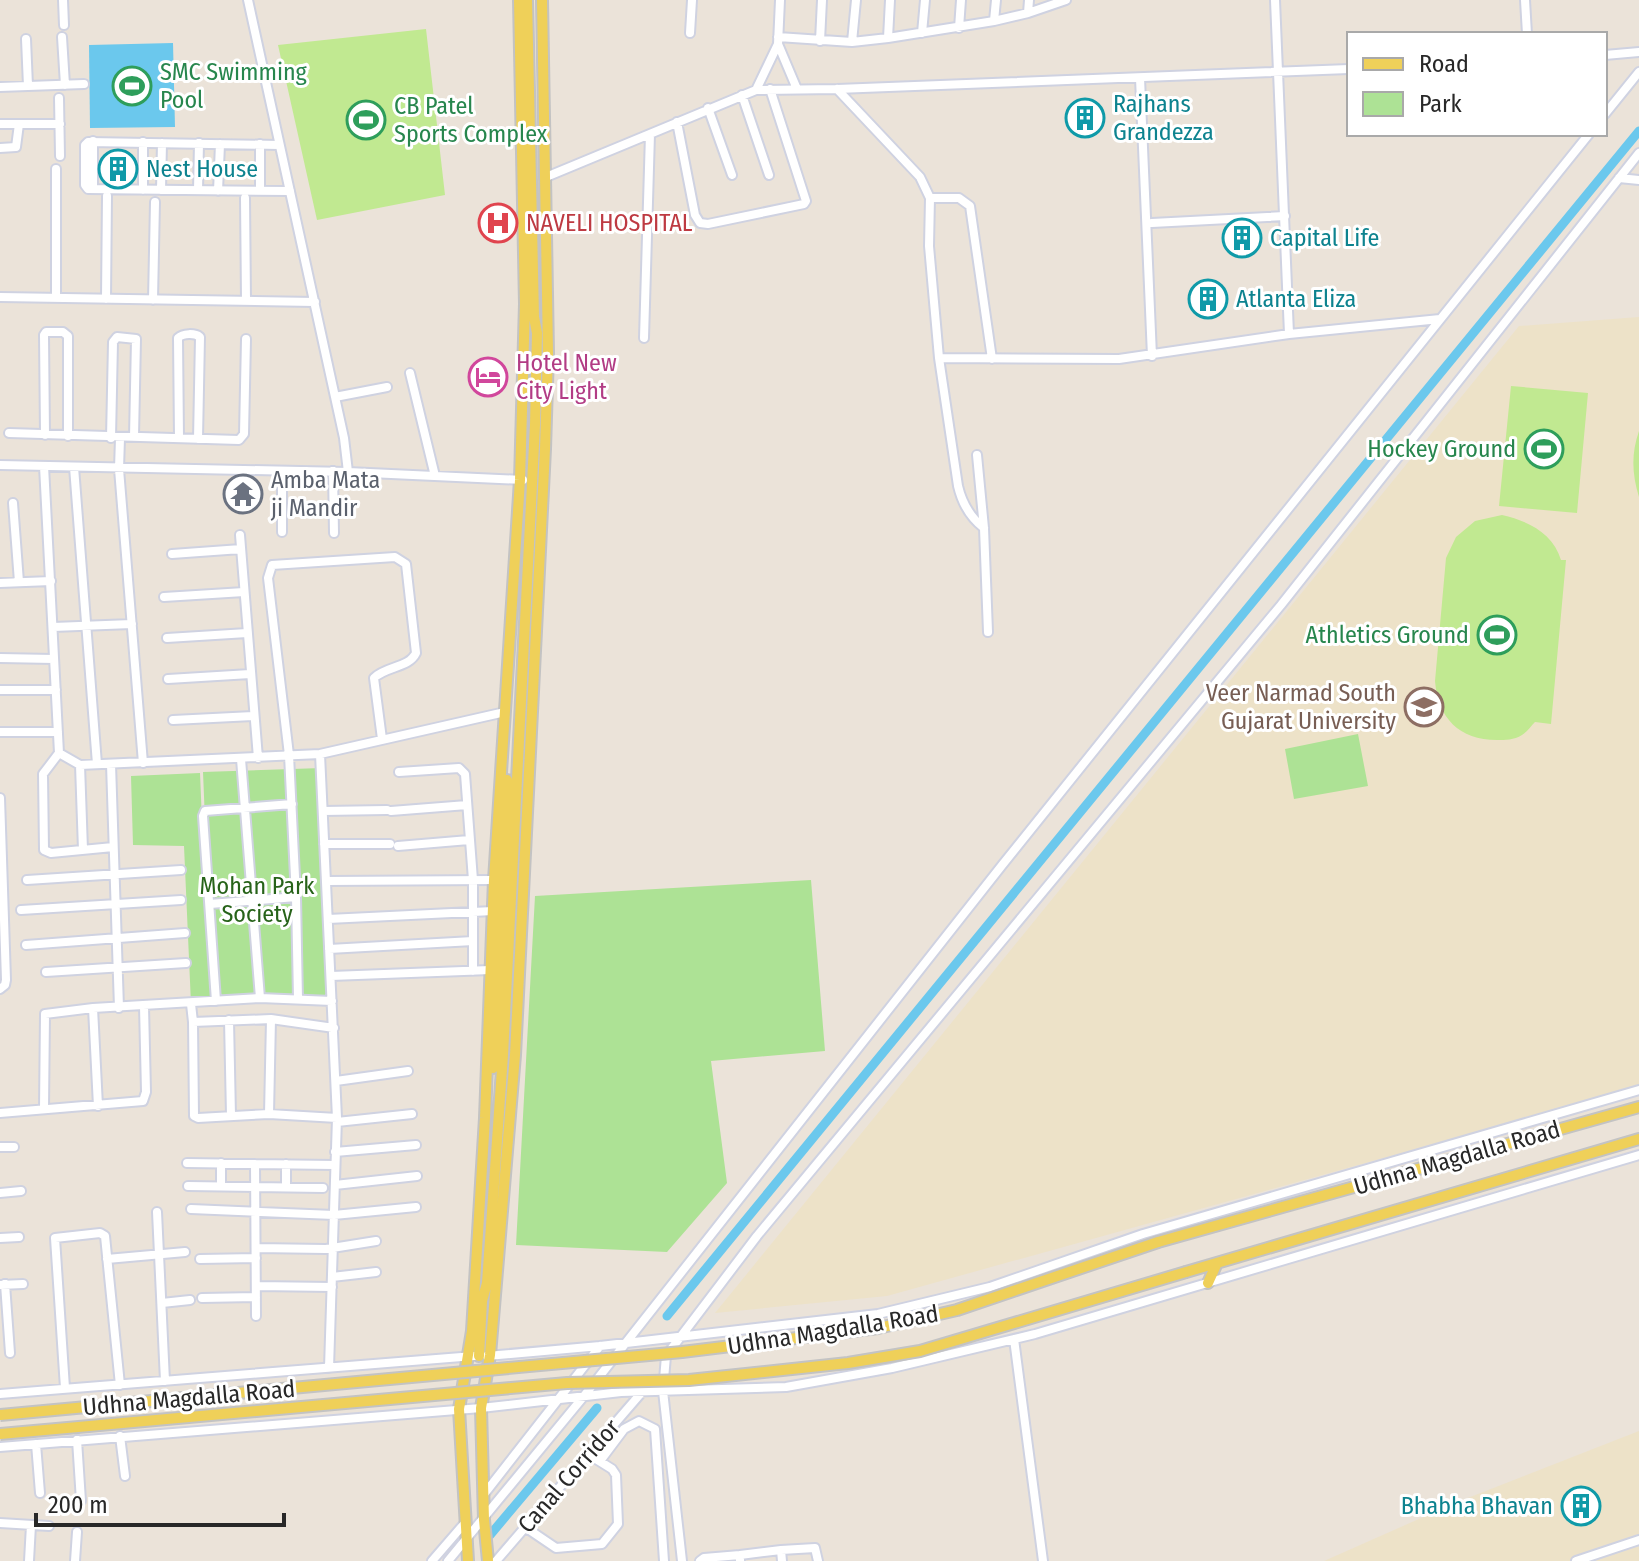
<svg xmlns="http://www.w3.org/2000/svg" width="1639" height="1561" font-family="'Fira Sans Condensed',sans-serif">
  <rect width="100%" height="100%" fill="#ebe3d9"/>
  <path fill="#ede2c8" d="M1639,317V1087L887,1296L715,1313L1519,326Z
    M1639,1431V1561H1324L1455,1503Z"/>
  <path fill="#ade295" d="M1358,734L1368,786L1294,799L1285,749Z
    M322,768L332,999L191,1004L184,846L133,845L131,776L200,773L203,845H206L203,772Z
    M811,880L825,1051L711,1061L727,1183L667,1252L516,1245L535,896Z"/>
  <path fill="#c1e991" d="M426,29L445,195L317,220L278,45Z
    M1511,386L1588,393L1577,513L1499,506Z
    M1639,431V497C1632,474 1631,454 1639,431Z
    M1502,515C1528,521 1553,533 1561,560H1566L1551,724L1535,722C1531,726 1527,732 1522,735C1514,740 1505,740 1497,740C1459,740 1438,718 1435,681L1446,558L1456,537L1475,521Z"/>
  <path fill="#6bc8ed" d="M173,43L175,127L90,128L89,45Z"/>
  <g fill="none" stroke-linecap="round" stroke-linejoin="round">
    <path stroke="#6bc8ed" stroke-width="9" d="M667,1316L1639,131
      M490,1535L597,1408"/>
    <g stroke="#cfd2e1" stroke-width="12">
      <path id="minor" d="M63,0L64,25
        M248,0L344,438L348,472
        M1275,0L1289,334
        M1525,0L1527,34
        M1028,13L1029,0
        M994,21L996,0
        M959,28L961,0
        M690,33L692,0
        M922,33L925,0
        M62,37L65,85
        M778,37L852,42L888,38L994,21L1028,13L1066,0
        M888,38L890,0
        M26,39L28,86
        M820,41L822,0
        M852,42L856,0
        M778,44L797,89
        M1605,55L1639,52
        M1140,78L1152,356
        M0,87L84,84
        M837,89L920,177L930,198L929,246L939,358L958,486C962,503 971,518 984,528
        M756,90L837,89L1349,69
        M742,95L769,175
        M59,98L60,156
        M708,108L732,175
        M1605,114L1639,72
        M677,122L695,215L700,223L708,224L804,204L806,201L770,89
        M0,124H60
        M260,144V191
        M279,145L88,142L85,145V185L88,189L290,191
        M0,148L16,147L19,124
        M546,177L756,90L778,44L780,0
        M1619,178L1639,180
        M93,189V141
        M143,190V142
        M161,190L162,143
        M198,190L199,143
        M218,191L220,144
        M245,198L246,301
        M930,198H959L970,206L992,359
        M1152,223L1285,216
        M0,297L315,302
        M56,298V169
        M106,299L107,196
        M153,300L155,202
        M644,338L650,134
        M939,358L1119,359L1289,334L1440,319
        M410,373L435,476
        M335,397L387,387
        M9,433L239,440L244,434L246,339
        M45,435L44,335L46,332H63L68,336V436
        M111,438L113,342L117,337L136,339L134,437
        M120,438L119,469L143,763
        M179,438L178,338C183,333 195,333 200,337L198,439
        M977,455L984,528L988,632
        M0,465L348,472L523,480
        M44,466L59,753L80,765L320,754L505,712
        M74,467L97,764
        M333,471L334,533
        M13,503L19,582
        M282,532V471
        M240,535L258,758
        M172,554L241,549
        M0,583L51,581
        M164,597L244,592
        M53,627L132,624
        M167,638L247,633
        M0,658L54,659
        M168,679L250,674
        M0,690H56
        M173,720L253,716
        M0,732H58
        M59,753L43,774L44,850L51,853L113,847
        M320,754L337,1118L329,1368
        M241,759L260,998
        M111,764L119,1008
        M80,765L83,850
        M399,772L459,768L465,774L473,880V971
        M0,798L6,980L5,985L0,989
        M323,811L387,810
        M391,811L467,805
        M324,844H390
        M398,846L469,840
        M27,880L181,870
        M326,881L494,880
        M210,904L296,897
        M21,910L181,900
        M328,919L493,911
        M26,945L185,933
        M329,949L473,941
        M46,972L186,963
        M331,976L490,970
        M298,999L296,897L289,755L268,578L272,565L395,557L406,564L416,653C409,668 386,666 374,678L382,739
        M216,1001L203,816L205,811L292,804
        M191,1004L193,1022L194,1116L198,1118L269,1114L337,1118
        M93,1008L98,1106
        M229,1020L231,1116
        M193,1022L271,1019L334,1028
        M336,1081L408,1071
        M44,1109L45,1014L93,1008L260,998L332,1001
        M0,1113L143,1101L146,1092L144,1006
        M269,1114L271,1019
        M337,1122L412,1114
        M0,1147H14
        M335,1152L416,1145
        M187,1163L335,1165
        M221,1163V1186
        M255,1164L256,1316
        M335,1185L417,1176
        M188,1186L323,1188
        M286,1187V1164
        M0,1193L21,1191
        M191,1209L334,1215L416,1207
        M157,1212L165,1381
        M0,1238L19,1237
        M256,1248L326,1249L376,1241
        M107,1259L185,1252
        M200,1259L256,1258
        M332,1277L376,1272
        M5,1284L10,1353
        M0,1285L23,1284
        M256,1286L332,1287
        M202,1298L256,1297
        M162,1303L190,1300
        M1014,1339L1043,1561
        M487,1356L600,1346L878,1314L990,1287L1143,1234L1639,1090
        M65,1388L55,1238L100,1233L105,1236L120,1385
        M0,1394L474,1356
        M120,1436L125,1476
        M77,1440L81,1501
        M36,1444L40,1493
        M0,1447L481,1408L621,1392L786,1387L892,1368L1035,1334L1639,1155
        M600,1461L624,1429L639,1421L655,1429L664,1561
        M485,1493L600,1346
        M0,1523L49,1526
        M525,1527L556,1548L602,1544L618,1524L616,1475L612,1469L588,1454
        M781,1550L815,1548L818,1561
        M29,1561L31,1525
        M75,1561L77,1532
        M432,1561L464,1524
        M448,1561L584,1396L1003,864L1589,134
        M496,1561L642,1392
        M682,1561L663,1391L666,1356L757,1236L1281,605L1639,153
        M700,1561L704,1558L740,1555
        M740,1561V1555L781,1550L782,1561
        M1576,1561L1639,1540"/>
    </g>
    <g stroke="#c3c3c3" stroke-width="14">
      <path id="major" d="M493,1068L507,780
        M1158,1242L1639,1107
        M1186,1272L1639,1139
        M1208,1283L1217,1263
        M479,1356L482,1301L487,1283L503,1055L535,425L537,333L534,317L527,0
        M468,1561L459,1409L472,1331L485,1118L494,880L520,480L525,304L519,0
        M488,1561L484,1520L481,1408L490,1355L515,1055L545,449L548,353L542,0"/>
    </g>
    <use href="#minor" stroke="#fff" stroke-width="8"/>
    <use href="#major" stroke="#efd059" stroke-width="10"/>
    <g stroke="#c3c3c3" stroke-width="14" stroke-linecap="butt">
      <path id="major-bridge" d="M0,1415L682,1352L878,1328L957,1310L1158,1242
        M0,1434L567,1383L689,1380L848,1363L920,1351L1186,1272"/>
    </g>
    <use href="#major-bridge" stroke="#efd059" stroke-width="10"/>
  </g>
  <defs>
    <g id="stadium-ring" transform="scale(2)"><circle r="9.5" fill="#fff" stroke="#2e9e5b" stroke-width="1.5"/><path d="M0-5a6.5 5 0 1 0 0 10a6.5 5 0 1 0 0-10ZM-3.5-1.8h7v3.6h-7Z" fill="#2e9e5b"/></g>
    <g id="building-ring" transform="scale(2)"><circle r="9.5" fill="#fff" stroke="#0f9aa8" stroke-width="1.5"/><path d="M-4-6H4V6H1V3H-1V6H-4ZM-2.5-4.3h1.7v1.8h-1.7ZM.8-4.3h1.7v1.8H.8ZM-2.5-1h1.7V.8h-1.7ZM.8-1h1.7V.8H.8Z" fill="#0f9aa8"/></g>
    <g id="hospital-ring" transform="scale(2)"><circle r="9.5" fill="#fff" stroke="#e0444e" stroke-width="1.5"/><path d="M-5-5h3v3.5h4V-5h3V5h-3V1.5h-4V5h-3Z" fill="#e0444e"/></g>
    <g id="hotel-ring" transform="scale(2)"><circle r="9.5" fill="#fff" stroke="#d1479c" stroke-width="1.5"/><path d="M-6-4.5h1.5V1H6V5H4.5V3h-9V5H-6ZM-4 0a1.8 1.8 0 1 1 3.6 0ZM.5 0V-2.5h3Q6-2.5 6 0Z" fill="#d1479c"/></g>
    <g id="temple-ring" transform="scale(2)"><circle r="9.5" fill="#fff" stroke="#6b7280" stroke-width="1.5"/><path d="M0-6L5-2H3V0L6.5 2.5H4V6H1.5V3h-3V6H-4V2.5H-6.5L-3 0V-2H-5Z" fill="#6b7280"/></g>
    <g id="university-ring" transform="scale(2)"><circle r="9.5" fill="#fff" stroke="#8d6e63" stroke-width="1.5"/><path d="M0-5L7-2L0 1L-7-2ZM-4 1L0 2.5L4 1V4Q0 6-4 4Z" fill="#8d6e63"/></g>
  </defs>
  <g fill-rule="evenodd">
    <use href="#stadium-ring" x="132" y="86"/>
    <use href="#building-ring" x="1085" y="118"/>
    <use href="#stadium-ring" x="366" y="120"/>
    <use href="#building-ring" x="118" y="169"/>
    <use href="#hospital-ring" x="498" y="223"/>
    <use href="#building-ring" x="1242" y="238"/>
    <use href="#building-ring" x="1208" y="299"/>
    <use href="#hotel-ring" x="488" y="377"/>
    <use href="#stadium-ring" x="1544" y="449"/>
    <use href="#temple-ring" x="243" y="494"/>
    <use href="#stadium-ring" x="1497" y="635"/>
    <use href="#university-ring" x="1424" y="707"/>
    <use href="#building-ring" x="1581" y="1506"/>
  </g>
  <g text-anchor="middle" dominant-baseline="central" stroke-width="6" stroke-linejoin="round" paint-order="stroke">
    <g font-size="24" fill="#27864d" stroke="#fff" text-anchor="start">
      <text x="160" y="72">SMC Swimming<tspan x="160" dy="28">Pool</tspan></text>
      <text x="394" y="106">CB Patel<tspan x="394" dy="28">Sports Complex</tspan></text>
      <text x="1516" y="449" text-anchor="end">Hockey Ground</text>
      <text x="1469" y="635" text-anchor="end">Athletics Ground</text>
    </g>
    <g font-size="24" fill="#0d838f" stroke="#fff" text-anchor="start">
      <text x="1113" y="104">Rajhans<tspan x="1113" dy="28">Grandezza</tspan></text>
      <text x="146" y="169">Nest House</text>
      <text x="1270" y="238">Capital Life</text>
      <text x="1236" y="299">Atlanta Eliza</text>
      <text x="1553" y="1506" text-anchor="end">Bhabha Bhavan</text>
    </g>
    <g font-size="24" fill="#be3a42" stroke="#fff" text-anchor="start">
      <text x="526" y="223">NAVELI HOSPITAL</text>
    </g>
    <g font-size="24" fill="#b23c85" stroke="#fff" text-anchor="start">
      <text x="516" y="363">Hotel New<tspan x="516" dy="28">City Light</tspan></text>
    </g>
    <g font-size="24" fill="#5b616d" stroke="#fff" text-anchor="start">
      <text x="271" y="480">Amba Mata<tspan x="271" dy="28">ji Mandir</tspan></text>
    </g>
    <g font-size="24" fill="#785e54" stroke="#fff" text-anchor="end">
      <text x="1396" y="693">Veer Narmad South<tspan x="1396" dy="28">Gujarat University</tspan></text>
    </g>
    <g font-size="24" fill="#276319" stroke="#fff">
      <text x="257" y="886">Mohan Park<tspan x="257" dy="28">Society</tspan></text>
    </g>
    <g font-size="24" fill="#282828" stroke="#fff">
      <text transform="translate(1457 1158) rotate(-16)">Udhna Magdalla Road</text>
      <text transform="translate(833 1330) rotate(-9)">Udhna Magdalla Road</text>
      <text transform="translate(189 1398) rotate(-5)">Udhna Magdalla Road</text>
      <text transform="translate(569 1476) rotate(-49)">Canal Corridor</text>
    </g>
  </g>
  <rect x="1347" y="32" width="260" height="104" fill="#ffffff" stroke="#a9a9a9" stroke-width="2"/>
  <rect x="1363" y="58" width="40" height="12" fill="#efd059" stroke="#a9a9a9" stroke-width="2"/>
  <text x="1419" y="72" font-size="24" fill="#282828">Road</text>
  <rect x="1363" y="92" width="40" height="24" fill="#ade295" stroke="#a9a9a9" stroke-width="2"/>
  <text x="1419" y="112" font-size="24" fill="#282828">Park</text>
  <path d="M36 1513v12h248v-12" fill="none" stroke="#282828" stroke-width="4"/>
  <text x="48" y="1513" font-size="24" fill="#282828" stroke="#ffffff" stroke-width="6" paint-order="stroke">200 m</text>
</svg>
